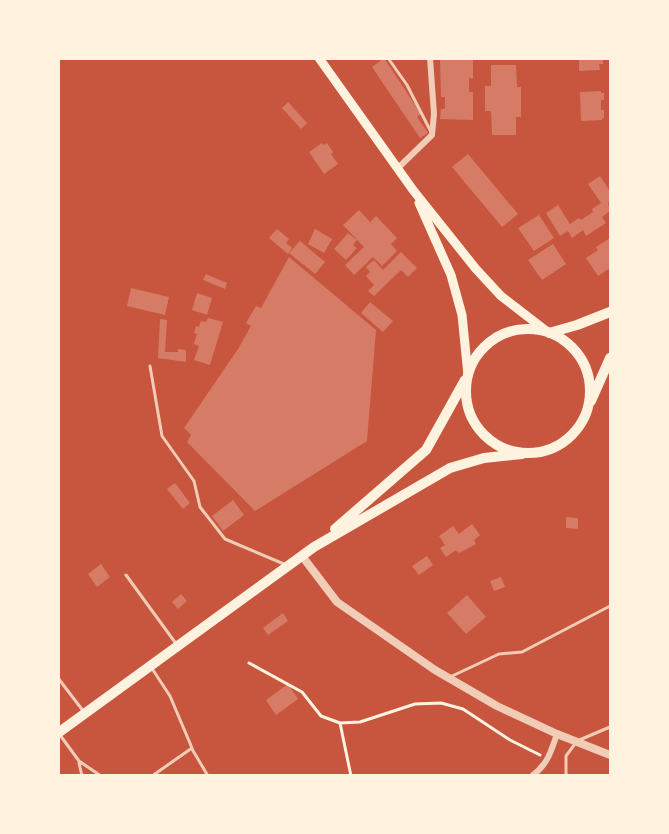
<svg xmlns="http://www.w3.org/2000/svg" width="669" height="834" font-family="'Roboto Condensed',sans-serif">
  <rect width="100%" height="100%" fill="#c8553d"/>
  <path fill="#d67c66" d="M384,58L421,114L417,117L428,133L420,138L372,67Z
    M440,58H473V79L469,78V92H473V120L440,119L441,109H445V97H441Z
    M579,58H603V64H599L600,70L579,71Z
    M491,65H516L517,87H521V117H516V135H492L491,111H485V86H491Z
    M601,91V93H604V100H601V110H604V118H602V120L581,121L580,92Z
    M288,102L307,123L301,129L282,108Z
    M322,143L323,145L327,143L333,152L331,154L338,164L324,174L309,152Z
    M468,154L518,214L502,227L452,167Z
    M600,176L610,191V201L608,203L610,211L602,217L606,223L586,236L583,230L572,238L568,231L560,236L546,213L558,205L570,224L579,218L581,220L593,212L592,209L601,203L588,184Z
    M359,210L370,222L376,216L397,238L391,244L397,251L382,266L373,257L354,275L345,265L364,247L343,225Z
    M539,215L554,238L534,251L518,228Z
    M277,229L289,239L286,243L292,248L288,254L269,238Z
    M315,229L332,239L324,253L308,244Z
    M348,233L357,240L353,245L357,248L346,260L334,249Z
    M610,238V268L598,276L586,258L598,250L596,247Z
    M300,241L325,262L315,274L289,253Z
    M553,244L566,264L542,280L528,260Z
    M401,252L417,268L408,277L401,270L374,296L368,291L374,285L366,276L370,272L366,267L374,260L383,270Z
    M289,257L376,330L367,441L255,511L187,442L191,435L184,428L238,349L251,326L246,323L256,306L261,308Z
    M206,274L227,283L225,289L203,280Z
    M131,288L169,297L165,315L127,306Z
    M197,293L212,298L207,315L192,310Z
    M370,302L393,321L383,332L361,313Z
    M208,318L223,322L210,365L194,360L199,346L194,344L197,334L194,333L196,326L199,327L201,321L206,322Z
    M160,319L167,320L165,352H178V349L186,350V362L158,358Z
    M175,483L190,503L183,509L167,489Z
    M233,500L244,515L223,531L212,516Z
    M566,517L578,518V529L566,528Z
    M472,524L480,535L474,540L476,544L459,553L456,550L446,557L440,548L445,545L439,536L453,526L459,534Z
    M427,556L433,565L419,575L412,566Z
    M101,564L110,577L97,587L88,574Z
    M501,577L505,587L494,591L490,581Z
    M181,594L187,601L178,609L172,602Z
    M467,595L486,617L466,634L447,613Z
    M283,613L288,621L268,635L263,628Z
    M288,684L298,699L276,715L266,700Z"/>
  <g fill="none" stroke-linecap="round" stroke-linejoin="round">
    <path stroke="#fff3e0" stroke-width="3" d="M249,663L302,692L321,716L340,723L360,722L415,704L441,703L463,709L510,740L540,755
      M340,723L351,776"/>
    <path stroke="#f1ccb7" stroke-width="3" d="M388,58L407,85L431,132
      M150,366L162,436L194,481L200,507L225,539L284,564
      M126,575L177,645
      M151,667L170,696L192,748L152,776
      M450,677L499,654L522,652L610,606
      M58,678L84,712
      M60,735L79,761L101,776
      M192,749L208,776
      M79,763L82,776
      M566,776V756L577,741L610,727"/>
    <path stroke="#f1ccb7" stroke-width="6" d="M398,168L432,135L434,114L430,58
      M532,776C548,764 551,751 557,734"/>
    <path stroke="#f1ccb7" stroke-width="8" d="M302,556L337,602L435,670L497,706L557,734L610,755"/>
    <path stroke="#fff3e0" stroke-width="9" d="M319,58L413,190L476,269L501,296L549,333
      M419,203L451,275L462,315L468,375"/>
    <path stroke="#fff3e0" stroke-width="10" d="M466 391a62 62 0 1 1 124 0a62 62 0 1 1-124 0Z
      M549,333L577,325L610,312
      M591,401L610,358
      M335,529L426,450L465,380
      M58,733L314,547L450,468L484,458L522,454"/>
  </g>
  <rect width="669" height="834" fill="none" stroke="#fff3e0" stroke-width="120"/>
</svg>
